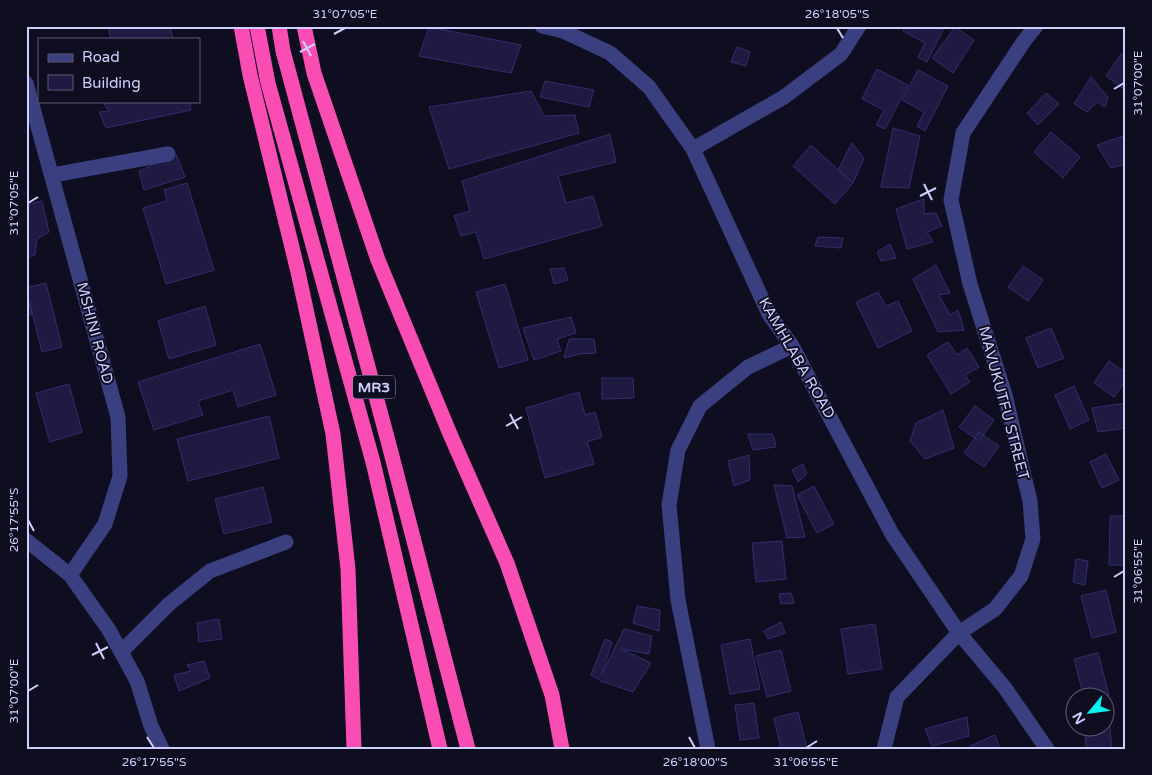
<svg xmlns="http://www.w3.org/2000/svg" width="1152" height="775" font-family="'Varela Round',sans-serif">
  <rect width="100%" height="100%" fill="#0f0e21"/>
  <path fill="#1e1a41" stroke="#332d6d" d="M108,26H170L173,39H111Z
    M906,26H945L927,62L918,57L925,43L903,31Z
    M429,27L521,45L511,73L419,56Z
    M955,27L974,40L953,73L932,58Z
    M737,47L750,52L746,66L731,62Z
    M1121,54L1126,58L1125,90L1106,76Z
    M877,69L908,85L885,129L876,125L884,110L862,99Z
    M918,70L948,86L925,131L917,126L924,112L902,100Z
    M1091,77L1108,97L1105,107L1097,102L1087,112L1074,104Z
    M545,81L594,90L589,107L540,97Z
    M531,91L544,116L575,115L579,133L449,169L429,107Z
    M1046,93L1059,104L1038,125L1027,113Z
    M114,101H189L191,110L106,128L99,112L109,111L104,104Z
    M893,128L920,136L909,188L881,187Z
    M1051,132L1080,157L1063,178L1034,152Z
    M610,134L616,162L558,176L566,203L593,196L602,226L484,259L476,232L461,236L454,216L470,211L462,181Z
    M1126,135V164L1111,168L1097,145Z
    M852,143L864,158L853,183L838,170Z
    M811,145L853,183L835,204L793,166Z
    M176,154L185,177L144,190L139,171Z
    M187,183L214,270L166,284L143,208L167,201L164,190Z
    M924,199V214L936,213L942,226L927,232L933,242L907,249L896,209Z
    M42,201L49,232L37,239L35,255L26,257V205Z
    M818,237L843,238L841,248L815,246Z
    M890,244L896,258L881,261L877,252Z
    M936,265L950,293L939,295L950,315L958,310L964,330L938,332L913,279Z
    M1023,266L1043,280L1028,301L1008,287Z
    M564,268L568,280L554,284L550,269Z
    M46,283L62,347L42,352L26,288Z
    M505,284L528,360L499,368L476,292Z
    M878,292L886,306L898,301L912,331L878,348L856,302Z
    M26,293L32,314L26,316Z
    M205,306L216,345L169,359L158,321Z
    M571,317L576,333L557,339L561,351L534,360L523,328Z
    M1051,328L1064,358L1038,368L1026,338Z
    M569,339H594L596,353L579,354L564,358Z
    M948,342L957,355L967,348L979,367L965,375L970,382L951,394L927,355Z
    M260,344L276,395L238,407L233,390L198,401L203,415L154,430L138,382Z
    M1109,361L1126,373V380L1114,397L1094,383Z
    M602,378H633L634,398L602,399Z
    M69,384L82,432L50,442L36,393Z
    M1074,386L1089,420L1070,429L1055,395Z
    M579,392L585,415L595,412L602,437L587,442L594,464L545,478L526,408Z
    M1126,403V428L1098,432L1092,408Z
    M975,406L994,420L979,441L959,427Z
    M943,410L954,448L925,459L910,441L916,423Z
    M269,416L279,458L188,481L177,439Z
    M979,432L999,446L984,467L964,453Z
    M748,434H773L776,447L753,450Z
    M1106,454L1119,480L1102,488L1090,462Z
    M749,455L750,480L734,486L728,461Z
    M803,464L807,474L798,482L792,470Z
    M774,485L792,486L805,537L787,538Z
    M814,486L834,524L817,533L797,495Z
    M263,487L272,522L224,534L215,499Z
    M1110,516H1126V565H1109Z
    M782,541L786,579L756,582L752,543Z
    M1076,559L1088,561L1085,585L1073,582Z
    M1106,590L1116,632L1092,638L1081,596Z
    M791,593L794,603L781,604L779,594Z
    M637,606L660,610L659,631L633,623Z
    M219,619L222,639L199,642L197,623Z
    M781,622L785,633L768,639L764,631Z
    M875,624L882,669L848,674L841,629Z
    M624,629L652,636L649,654L621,649L651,663L633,692L601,681L591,675L605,639L612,642L602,674Z
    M750,639L760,689L730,694L721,645Z
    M781,650L791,691L767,697L756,656Z
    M1098,653L1109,695L1097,698H1084L1074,659Z
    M204,661L210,678L179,691L174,675L191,671L187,665Z
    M754,703L759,738L740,740L735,705Z
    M798,712L807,749H781L774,718Z
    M967,717L969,736L932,746L925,729Z
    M1109,717L1112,749H1086L1085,728H1104V718Z
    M995,735L1000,749H971L970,746Z"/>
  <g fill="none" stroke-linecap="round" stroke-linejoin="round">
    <path stroke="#3a3f7f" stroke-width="15" d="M542,26L563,31L610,53L649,87L693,149L769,314L792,346L892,534L959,633L1005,688L1047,749
      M26,83L118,417L120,476L105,524L70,575
      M693,149L784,97L841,54L859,26
      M53,175L168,154
      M26,540L70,575L109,630L137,681L151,726L162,749
      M121,652L169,604L210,571L286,542
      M708,749L678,600L669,505L678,450L700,406L748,367L792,346
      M884,749L897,697L959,633L995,609L1021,576L1033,539L1030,501L1005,395L970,284L951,200L963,133L1024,41L1036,26"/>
    <path stroke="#fa4db3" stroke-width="15" d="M241,26L250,75L298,272L333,434L348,569L354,749
      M257,26L268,83L373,462L440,749
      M279,26L283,51L388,441L468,749
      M304,26L314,73L378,260L450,434L507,563L552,695L562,749"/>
  </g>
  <path fill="none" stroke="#cfcffe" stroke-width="2" d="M837,28L843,38M334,34L345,28M303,41L311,56M300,52L315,44M1114,89L1124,83M924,184L932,200M920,196L936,188M28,203L38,197M510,414L518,429M506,426L522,417M28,520L34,531M1114,577L1124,571M96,643L104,659M92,655L108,647M28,691L38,685M147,737L154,748M689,737L695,748M806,748L817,741"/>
  <g text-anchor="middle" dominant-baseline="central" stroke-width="4" stroke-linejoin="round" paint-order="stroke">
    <rect fill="#0f0e21" stroke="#9595bc" stroke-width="1" x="353" y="375.5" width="42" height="23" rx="4"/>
    <g font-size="14" font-weight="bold" fill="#cfcffe">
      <text x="374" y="387">MR3</text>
    </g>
    <g font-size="15" fill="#cfcffe" stroke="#0f0e21">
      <text transform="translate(95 333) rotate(75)">MSHINI ROAD</text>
      <text transform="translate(797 358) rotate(60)">KAMHLABA ROAD</text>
      <text transform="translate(1004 403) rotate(75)">MAVUKUTFU STREET</text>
    </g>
  </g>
  <rect width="1152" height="775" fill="none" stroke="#0f0e21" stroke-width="55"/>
  <rect x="38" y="38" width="162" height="65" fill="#0f0e21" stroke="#5c5b79"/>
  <rect x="48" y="54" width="25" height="8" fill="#3a3f7f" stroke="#5c5b79"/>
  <text x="82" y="62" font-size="15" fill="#cfcffe">Road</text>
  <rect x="48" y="75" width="25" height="15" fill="#1e1a41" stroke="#5c5b79"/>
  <text x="82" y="88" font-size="15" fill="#cfcffe">Building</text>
  <g transform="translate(1090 712) rotate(241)"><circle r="24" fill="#0f0e21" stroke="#5c5b79"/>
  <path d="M0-4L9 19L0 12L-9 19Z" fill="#06f3f1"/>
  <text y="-8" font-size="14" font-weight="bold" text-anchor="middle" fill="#cfcffe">N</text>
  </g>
  <rect x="28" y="28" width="1096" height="720" fill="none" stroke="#cfcffe" stroke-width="2"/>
  <g font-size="12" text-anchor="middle" fill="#cfcffe">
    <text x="345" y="18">31°07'05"E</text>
    <text x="837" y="18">26°18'05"S</text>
    <text transform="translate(1138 83) rotate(-90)" y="4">31°07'00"E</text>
    <text transform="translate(14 203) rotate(-90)" y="4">31°07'05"E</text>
    <text transform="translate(14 520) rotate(-90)" y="4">26°17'55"S</text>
    <text transform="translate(1138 571) rotate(-90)" y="4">31°06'55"E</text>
    <text transform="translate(14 691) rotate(-90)" y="4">31°07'00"E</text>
    <text x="154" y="766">26°17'55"S</text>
    <text x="695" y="766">26°18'00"S</text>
    <text x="806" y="766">31°06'55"E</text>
  </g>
</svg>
